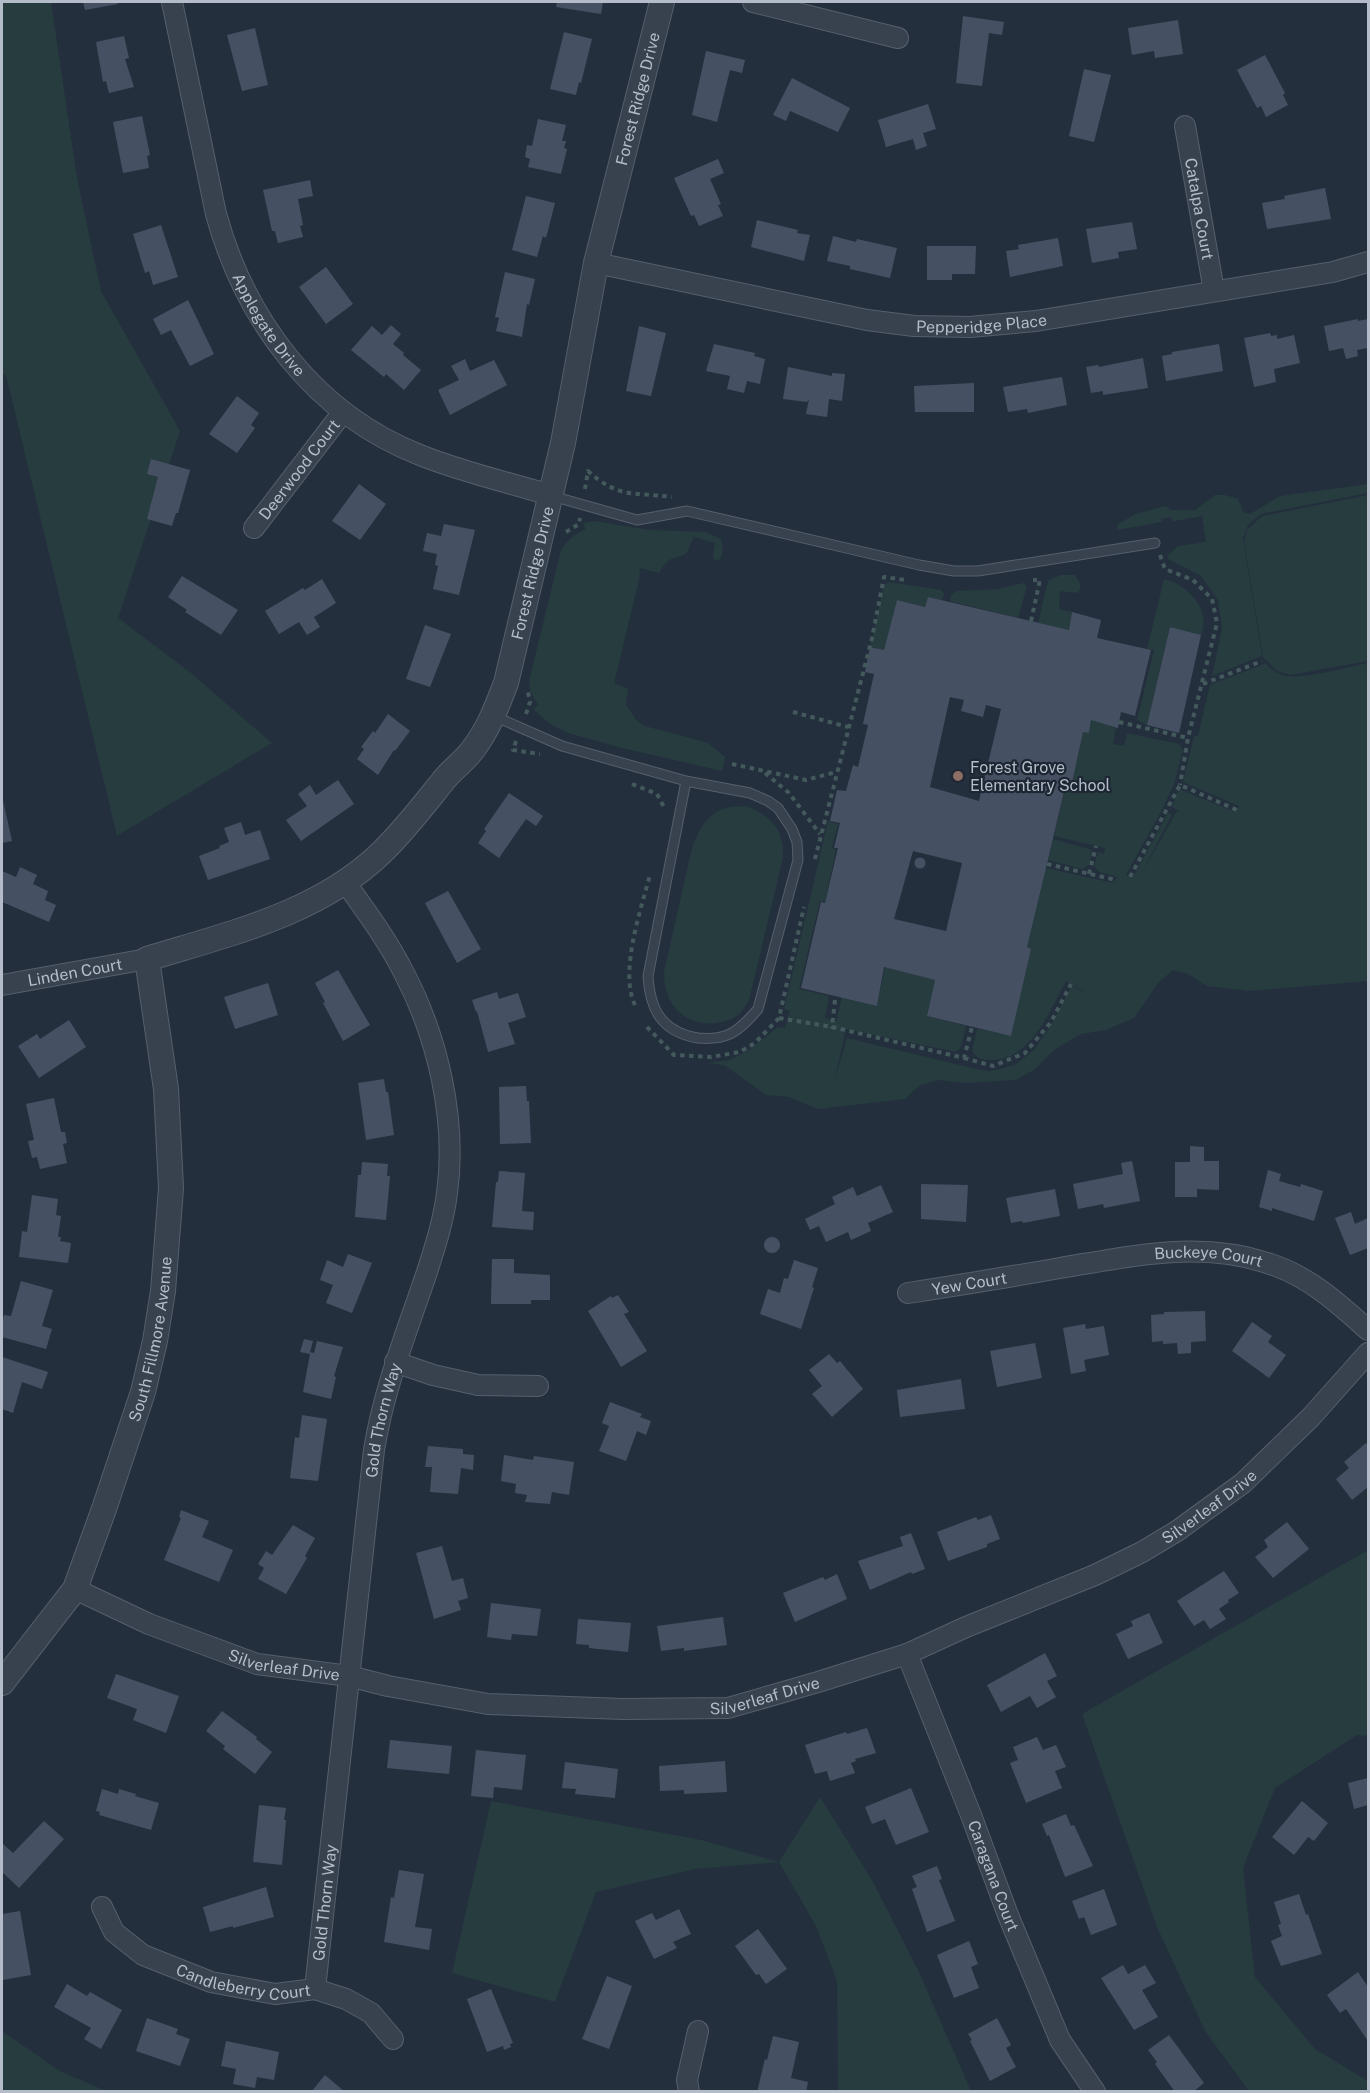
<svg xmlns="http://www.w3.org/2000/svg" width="1370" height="2093" font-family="'Public Sans',sans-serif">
  <rect width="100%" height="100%" fill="#242f3e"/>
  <path fill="#263c3f" d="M2,2H51L77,178L101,291L180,431L118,618L191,673L272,743L117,836L6,375L2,373Z
    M1368,484V493L1261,514L1248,525L1243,539L1262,656L1212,676L1222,628L1218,600L1200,575L1168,559L1167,556L1178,546L1206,542L1202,516L1175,521H1172L1171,517L1162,519V522L1117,530L1118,524L1136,514L1166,506L1171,510H1195L1215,495H1225L1238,499L1244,513L1250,514L1280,496Z
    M1368,495V661L1290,675L1277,671L1263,657L1244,542L1247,530L1262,516Z
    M595,521L649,530L706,532L721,539C723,546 725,560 715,561L713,556L715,543L694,537L686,554C670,560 668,557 659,573L640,568L639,580L614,683L628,689L626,704L636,720L645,726L708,743L725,757L722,771L622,748L568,733L550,724L533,709L538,705L530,691L529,681L561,550C568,539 575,534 586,529L583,523Z
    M1061,575H1075L1080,584V590L1077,593L1060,591L1059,609L1072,612L1069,630L1038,623L1047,585L1049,580Z
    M1164,579C1187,584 1212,610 1201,635L1170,627L1147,725L1137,720L1154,650L1147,649Z
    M889,582L941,590L944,594L942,600L928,597L925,607L897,600L884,650L870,647L884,585Z
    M1023,583L1027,586L1018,618L950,601L951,595L957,591L998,589Z
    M1266,663C1271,669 1278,675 1286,676C1305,679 1348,667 1368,663V981L1249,991L1207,986L1188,974L1173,970L1158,983L1134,1018L1106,1030L1081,1034L1054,1050L1034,1070L1016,1080L966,1083L937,1080L919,1086L905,1099L818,1109L789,1097L766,1095L724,1065L706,1063L730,1060L749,1050L778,1027L785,1028L790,1011L784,1009L828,821L838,824L832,848L836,850L825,902L820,901L799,989L829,996L825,1018L836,1021L842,997L877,1006L885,967L935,980L927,1016L966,1026L961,1047L956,1052L846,1029L834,1082L847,1038L972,1068L988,1071L1001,1069L1016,1064L1034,1050L1048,1030L1072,986L1092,996L1066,981C1050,1010 1032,1059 992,1060C983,1060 977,1059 972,1051L977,1029L1011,1035L1031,949L1027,947L1046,868L1113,883L1117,877L1099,872L1094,866L1098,852L1104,854L1105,848L1054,836L1066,783H1072L1083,732L1089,733L1091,720L1116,727L1113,744L1124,746L1127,733L1179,744L1183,750L1174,784L1163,808L1126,875L1132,879L1168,813L1172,815L1140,876L1177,811L1180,812L1172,807L1179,789L1235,812L1239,806L1183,782L1194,736H1198L1210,685Z
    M746,806C772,817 784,829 783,858L749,1000C746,1005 742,1012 738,1015C732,1020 723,1022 716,1023C683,1026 664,1004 664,972L691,852C696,835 706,813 726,808C732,806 740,807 746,806Z
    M1053,839L1092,850L1090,864L1082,869L1048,860Z
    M1368,1550V1736L1357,1735L1275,1788L1243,1868L1255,1977L1315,2049L1368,2081V2091H1249L1205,2031L1157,1927L1082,1714Z
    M820,1797L872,1880L919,1972L971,2091H838L837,1981L816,1926L779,1862L695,1869L596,1892L555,2002L452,1973L491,1801L701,1840L779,1862Z
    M2,2031L60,2071L106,2091H2Z"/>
  <path fill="#455162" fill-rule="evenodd" d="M83,2H117L118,4L85,10Z
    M557,2H603L601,14L556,7Z
    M963,16L1004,22L1002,35L989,33L982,86L956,83Z
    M1178,20L1183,54L1155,58L1154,51L1132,55L1128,28Z
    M255,28L268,85L242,91L227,35Z
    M564,32L592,39L581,83L579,82L576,95L550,89Z
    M124,36L129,58L125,59L134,87L109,93L106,81L103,82L96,42Z
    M706,51L745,60L742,73L730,70L717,122L692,115Z
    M1265,55L1285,93L1283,95L1288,105L1266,117L1261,106L1257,108L1237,70Z
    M1084,69L1111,75L1094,142L1069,136Z
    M792,78L850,108L838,132L790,111L786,121L773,115Z
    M928,104L936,129L923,133L927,146L916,150L913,139L886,147L878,120Z
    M142,116L150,155L147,156L149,168L123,173L113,122Z
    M538,119L566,125L562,141H566L564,148L567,149L561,174L528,167L530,159L525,157L527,145L532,146Z
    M718,159L724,173L710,179L721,204L718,205L723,216L699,226L694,215L691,216L674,178Z
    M310,180L313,196L298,199L303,225L300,226L303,237L278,243L275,231H272L263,190Z
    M1325,188L1331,219L1267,229L1262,203L1285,199L1284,196Z
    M526,196L555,203L546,238L543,236L537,257L512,250Z
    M757,220L798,230L797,233L810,235L804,261L751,247Z
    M1132,222L1137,249L1118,252L1119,258L1092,263L1086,229Z
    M161,225L178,277L153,285L149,271L145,273L133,234Z
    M833,236L856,242L857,239L897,248L890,278L850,269V266L827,261Z
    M1058,238L1063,266L1010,277L1006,251L1019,249L1018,245Z
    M927,246H976L975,274H952V280H927Z
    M326,267L353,304L326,324L299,287Z
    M505,272L535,279L529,305L527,304L522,337L496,331L499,318L495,317Z
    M188,300L214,354L190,366L171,330L161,335L153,319Z
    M1358,319V321L1368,319V348L1357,350L1358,356L1346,359L1343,348L1329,351L1324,326Z
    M391,325L401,334L393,344L404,353L403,355L421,370L404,390L386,374L384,377L351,350L372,326L382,335Z
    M639,326L666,333L651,396L626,391Z
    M1270,333L1271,336L1277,335V339L1294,335L1300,363L1274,369L1276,382L1254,387L1244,338Z
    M714,344L755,353L754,356L765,359L760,384L747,381L744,393L727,389L730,376L706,371Z
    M1219,344L1223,371L1166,381L1162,356L1172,354V352Z
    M1143,358L1148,388L1103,395V391L1091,393L1086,367L1098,365L1099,367Z
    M465,359L470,371L494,360L507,385L450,415L438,390L459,380L451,366Z
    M788,367L832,376V373L845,374L842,401L829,399L827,417L806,414L809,399L807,402L783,399Z
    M1062,377L1067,405L1028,413L1027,409L1008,412L1003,387Z
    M974,383V412H915L914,386Z
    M237,396L259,413L251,425L255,428L237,453L209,434Z
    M151,459L190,470L178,513H176L172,526L147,519L158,477L147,474Z
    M359,484L386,504L360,540L332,521Z
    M444,524L475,530L459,595L433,589L438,566L435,565L437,554L423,551L427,533L441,536Z
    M182,576L238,610L221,635L185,612L187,610L168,597Z
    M322,579L336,603L314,617L320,627L307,635L299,622L279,634L265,611L303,588L305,590Z
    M928,597L1069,630L1072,612L1101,620L1097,638L1151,650L1135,716L1121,712L1118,728L1091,720L1089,733L1083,732L1072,783H1066L1046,868L1027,947L1031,949L1011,1036L927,1016L935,980L884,967L877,1006L801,988L821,902L825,903L838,848H834L840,823L830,821L837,790L846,791L853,765L858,767L868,725L863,724L874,674L865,672L870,647L884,650L897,600L925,607ZM950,697L964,700L961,711L983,717L986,705L1001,709L979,801L930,787ZM913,851L962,863L946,931L894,919Z
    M425,625L451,634L430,687L406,679Z
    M1170,627L1201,635L1179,733L1147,725Z
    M388,714L410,731L395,751L394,750L378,775L357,759L364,749L361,747L373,731L375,733Z
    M338,780L354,804L301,841L286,820L307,806L298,794L310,785L316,795Z
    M509,793L543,816L536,826L526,819L499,858L478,843L486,831L484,829Z
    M2,796L12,841L2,843Z
    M241,822L245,835L260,830L270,859L208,880L199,856L220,848L219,846L229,842L224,828Z
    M914.5 863a5.5 5.5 0 1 1 11 0a5.5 5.5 0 1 1-11 0Z
    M20,867L37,875L33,884L48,891L45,900L56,905L49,922L2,902V871L16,877Z
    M448,891L481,949L457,963L425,903Z
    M338,970L370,1025L343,1041L323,1003L325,1002L315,983Z
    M268,983L278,1015L235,1029L224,997Z
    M497,992L499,999L518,993L526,1017L508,1023L515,1044L488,1052L477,1011L476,1012L472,1000Z
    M69,1020L86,1047L39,1078L18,1046L37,1034L40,1039Z
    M384,1079L386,1092H388L394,1135L366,1140L358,1083Z
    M526,1086L527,1101H529L531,1143L500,1144L499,1087Z
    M54,1098L61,1132H65L67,1143L63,1144L67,1163L40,1169L37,1157L32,1158L28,1141L34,1140L26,1104Z
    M1190,1146L1204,1147V1161H1219V1190L1197,1189V1197H1175V1162H1190Z
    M1132,1161L1140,1201L1104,1208L1103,1204L1078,1209L1073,1184L1123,1174L1121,1163Z
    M362,1162L388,1164L387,1176H390L386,1220L355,1217L358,1175H361Z
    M1268,1170L1281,1174L1279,1181L1300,1187L1301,1184L1323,1191L1314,1221L1272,1208V1211L1259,1207Z
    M499,1171L525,1173L522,1211L534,1212L533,1230L492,1227L496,1182H498Z
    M921,1184L968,1185L966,1222L921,1219Z
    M881,1185L893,1212L868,1223L871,1231L851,1240L848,1232L826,1242L819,1226L810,1230L805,1219L835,1204L832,1197L853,1187L857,1196Z
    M1055,1189L1060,1216L1023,1223L1022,1221L1011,1223L1006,1198Z
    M32,1195L58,1199L56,1215L61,1216L58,1237H61L60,1241L71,1243L68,1263L19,1257L22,1231L27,1232Z
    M1351,1212L1355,1224L1368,1218V1248L1350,1255L1335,1218Z
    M764 1245a8 8 0 1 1 16 0a8 8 0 1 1-16 0Z
    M348,1254L372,1263L352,1313L326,1303L333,1285L320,1280L327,1260L343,1267Z
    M492,1259H514V1273L550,1275V1300H531V1304H491Z
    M794,1260L818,1268L812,1287L814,1288L801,1329L760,1314L768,1289L780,1293L784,1278L788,1279Z
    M21,1281L53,1290L42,1326L52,1329L46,1349L2,1337V1323L4,1315L11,1316Z
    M618,1295L629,1312L624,1314L647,1351L621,1367L588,1311L611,1296L612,1298Z
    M1205,1311L1206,1341L1191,1342V1353L1178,1354L1177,1343L1163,1344V1341L1152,1342L1151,1315L1164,1314V1312Z
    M1252,1322L1272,1336L1268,1342L1286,1355L1269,1378L1232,1351Z
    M1085,1324L1086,1329L1104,1326L1109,1355L1084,1360L1086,1371L1071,1374L1063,1328Z
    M304,1339L313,1341L310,1352L314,1353L317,1341L343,1347L334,1376L336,1377L331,1399L303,1392L310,1354L300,1352Z
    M1035,1343L1042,1378L997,1387L990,1351Z
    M829,1354L837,1363L840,1361L863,1389L832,1417L812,1394L822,1386L809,1370Z
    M2,1357L48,1372L42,1389L22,1382L13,1413L2,1409Z
    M961,1379L965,1409L900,1417L897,1390Z
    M610,1402L642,1414L640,1417L651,1421L646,1435L637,1431L626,1461L599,1451L609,1426L602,1423Z
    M302,1415L327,1419L318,1481L290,1478L295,1437L299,1438Z
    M1366,1443L1368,1446V1487L1352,1500L1336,1479L1349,1468L1344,1462Z
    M428,1446L463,1449V1454L474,1455L473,1470L461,1468L458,1494L430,1492L432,1467H425Z
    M504,1455L533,1460L534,1456L574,1462L569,1495L552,1492L550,1504L525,1502L527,1495L515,1493L516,1484L501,1481Z
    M181,1510L209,1521L202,1537L233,1550L219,1582L164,1560L181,1518L179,1517Z
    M991,1515L1000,1539L987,1544V1547L948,1561L937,1532L976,1517L978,1520Z
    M1287,1522L1309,1549L1273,1578L1255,1557L1268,1547L1264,1540Z
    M293,1525L315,1538L305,1556L307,1558L286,1594L258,1579L264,1568L258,1564L266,1551L272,1555Z
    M911,1533L925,1569L912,1574L911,1572L870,1590L858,1561L903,1546L900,1537Z
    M442,1546L452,1581L463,1578L468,1598L458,1601L461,1610L434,1619L416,1553Z
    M1224,1571L1239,1593L1228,1600L1229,1602L1219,1609L1226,1619L1210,1629L1204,1620L1194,1626L1177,1601Z
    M837,1574L847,1599L795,1622L783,1593L823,1577L825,1580Z
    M491,1603L541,1609L537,1636L512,1634L511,1640L487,1637Z
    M1149,1613L1163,1643L1128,1659L1116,1634L1133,1626L1131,1621Z
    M723,1617L727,1645L684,1651V1648L661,1651L657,1626Z
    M578,1619L631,1623L628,1652L589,1648V1645L576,1644Z
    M1045,1653L1057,1676L1047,1681L1056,1697L1037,1708L1030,1696L1001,1712L987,1685Z
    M116,1674L179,1696L166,1733L133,1720L137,1709L107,1698Z
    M222,1711L257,1737L256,1739L272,1752L255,1774L223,1749L225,1746L206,1731Z
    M867,1728L876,1753L855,1759L856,1761L851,1763L855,1773L830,1781L827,1771L815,1774L805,1745L846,1732L847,1734Z
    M1037,1737L1043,1750L1056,1745L1066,1767L1055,1771L1062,1788L1026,1803L1010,1763L1018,1760L1013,1747Z
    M390,1740L452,1746L449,1774L387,1768Z
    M476,1750L526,1755L522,1790L494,1787L493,1798L471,1796Z
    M725,1761L727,1792L684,1794V1790L660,1791L659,1766Z
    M565,1762L618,1769L615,1798L575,1794L576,1789L562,1788Z
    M1368,1778V1805L1354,1809L1348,1783Z
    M911,1788L929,1832L896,1845L885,1819L872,1824L865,1807Z
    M102,1789L118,1794L119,1789L136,1794L135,1796L159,1803L151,1830L99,1815L100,1812L96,1811Z
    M1302,1801L1328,1823L1314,1841L1308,1837L1294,1855L1272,1837Z
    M259,1805L286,1808L284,1820H286L282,1865L253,1862Z
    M1066,1814L1071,1826L1074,1825L1093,1866L1065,1877L1049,1835L1047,1836L1042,1824Z
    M44,1821L64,1839L19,1888L2,1872V1843L13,1853Z
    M937,1866L942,1879L939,1880L955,1921L927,1932L912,1889L917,1887L912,1876Z
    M399,1870L424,1874L415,1927L432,1929L429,1950L384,1942L391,1897L394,1898Z
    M266,1887L274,1917L233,1928V1926L210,1932L203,1907Z
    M1104,1889L1117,1925L1091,1935L1084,1917L1079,1919L1072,1901Z
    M1299,1894L1306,1915L1308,1914L1322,1954L1281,1966L1271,1941L1282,1936L1278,1925L1281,1924L1274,1902Z
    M679,1909L691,1934L673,1942L677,1948L654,1959L635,1921L652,1913L656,1920Z
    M20,1911L31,1975L3,1980L2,1971V1914Z
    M758,1929L787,1969L766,1984L759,1974L756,1975L735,1946Z
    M969,1941L978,1964L971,1967L979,1988L954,1998L937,1955Z
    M1123,1965L1128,1974L1145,1965L1156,1983L1142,1990L1158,2017L1134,2030L1101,1978Z
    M1358,1972L1368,1987V2041L1346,2009L1340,2013L1327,1995Z
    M607,1976L632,1986L609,2049L582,2039Z
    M67,1984L87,1996L90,1992L122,2010L101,2049L84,2039L91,2028L54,2007Z
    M491,1989L513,2043L510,2044L511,2047L504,2050L503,2046L487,2052L467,1999Z
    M147,2018L178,2029L176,2034L190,2039L180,2066L136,2051Z
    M997,2018L1011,2045L1006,2048L1016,2067L990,2081L970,2041L972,2040L968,2034Z
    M1169,2035L1204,2083L1193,2092H1175L1155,2064L1157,2062L1148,2050Z
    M773,2036L799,2042L791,2078L808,2082L806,2092H757L765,2059L767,2060Z
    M226,2041L279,2052L274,2080L257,2077L255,2088L233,2084L236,2069L221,2066Z
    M325,2075L345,2092H311Z"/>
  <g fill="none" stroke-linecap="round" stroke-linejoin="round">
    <g stroke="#565f6c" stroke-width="11">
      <path id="service" d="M552,496L637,520L687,511L919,565L954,571H978L1155,543
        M494,716L562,746L686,781L750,793L768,801L778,808L792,829L797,842L798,860L758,1009C750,1018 742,1028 730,1034C721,1038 708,1039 698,1038C662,1032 650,1010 648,976L686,781"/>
    </g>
    <g stroke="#565f6c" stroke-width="22">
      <g id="minor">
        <path id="s1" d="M172,2L216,214C245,320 315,414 420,455C462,472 507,482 550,495"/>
        <path d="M753,2L898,38"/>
        <path id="s2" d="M1185,126L1214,291"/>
        <path id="s3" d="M596,263L867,320L914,326L970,327L1036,321L1333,272L1368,262"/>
        <path id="s4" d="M254,528L343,412"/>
        <path id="s5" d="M2,985L147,959"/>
        <path id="s6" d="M908,1293C959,1285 1010,1277 1060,1268C1134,1256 1203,1239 1276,1266C1312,1279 1340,1305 1368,1330"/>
        <path d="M395,1362L433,1375L478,1385L538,1386"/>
        <path id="s7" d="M75,1589L149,1624L257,1664L349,1676L388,1686L488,1704L623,1709L728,1708L818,1682L907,1654L966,1627L1095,1575L1142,1552L1177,1531L1243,1483L1311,1417L1368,1353"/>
        <path id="s8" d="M907,1654L971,1815L1008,1915L1060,2040L1095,2092"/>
        <path id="s9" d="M102,1907L114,1932L143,1955L211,1982L275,1994L315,1989L346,1999L371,2013L393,2039"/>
        <path id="s10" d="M315,1989L374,1450C384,1388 407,1331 427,1272C435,1247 444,1219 447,1193C457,1120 438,1038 404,973C388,941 366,911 345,882"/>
        <path d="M689,2092L687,2080L698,2031"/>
      </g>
    </g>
    <g stroke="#565f6c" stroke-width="26">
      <g id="tertiary">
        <path id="s11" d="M2,1683L75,1589L104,1509L143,1392L155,1341L163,1291L171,1188L166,1089L147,959C228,934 318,914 381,853C404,831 423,806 443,781C452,769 466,760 474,748C489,728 497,706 506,683L563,443L596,263L662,2"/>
      </g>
    </g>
    <path stroke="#44595c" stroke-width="4" stroke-dasharray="4.5 4.5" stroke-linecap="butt" d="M585,489L588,471C619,499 634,492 672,497
      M566,532L579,524L580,518
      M1160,555L1165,569L1193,580L1212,599L1217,623L1188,738
      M1031,621L1040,580H1033
      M1203,684L1262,661
      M793,712L848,727
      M526,714L530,702L528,692
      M1119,722L1188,738L1180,785
      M516,741L513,750L540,754
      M732,764L806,780L836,772
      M765,773L789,793L820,834
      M632,784L657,794L665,809
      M815,859L872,638L884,577L906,580
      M1047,864L1116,880
      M1089,874L1096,846
      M1130,877L1180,785L1237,810
      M835,1000L832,1027L964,1058L972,1027
      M635,1005C619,972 641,909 650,875
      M779,1018L832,1027
      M647,1027L674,1055L711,1057L740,1052L755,1043L779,1018L804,907
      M964,1058L993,1066L1025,1053L1051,1022L1071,984"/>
    <use href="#service" stroke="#38414e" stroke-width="9"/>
    <use href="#minor" stroke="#38414e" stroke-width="20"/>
    <use href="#tertiary" stroke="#38414e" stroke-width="24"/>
  </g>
  <circle fill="#8d6e63" stroke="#1d2633" stroke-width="2" cx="958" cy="776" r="6"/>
  <g text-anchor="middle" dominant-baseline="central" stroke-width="4.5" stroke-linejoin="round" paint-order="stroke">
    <g font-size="16" fill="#b4bcc9" stroke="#1d2633">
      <text stroke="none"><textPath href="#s11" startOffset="1836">Forest Ridge Drive</textPath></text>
      <text stroke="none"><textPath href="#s2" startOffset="84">Catalpa Court</textPath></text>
      <text stroke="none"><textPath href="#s3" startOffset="392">Pepperidge Place</textPath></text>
      <text stroke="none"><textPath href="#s1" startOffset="340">Applegate Drive</textPath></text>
      <text stroke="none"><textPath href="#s4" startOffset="74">Deerwood Court</textPath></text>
      <text stroke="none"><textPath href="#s11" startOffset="1350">Forest Ridge Drive</textPath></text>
      <text stroke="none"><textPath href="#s5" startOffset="74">Linden Court</textPath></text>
      <text stroke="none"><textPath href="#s6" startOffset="304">Buckeye Court</textPath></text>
      <text stroke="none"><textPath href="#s6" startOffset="62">Yew Court</textPath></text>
      <text stroke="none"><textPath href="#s11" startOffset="381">South Fillmore Avenue</textPath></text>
      <text stroke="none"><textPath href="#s10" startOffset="573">Gold Thorn Way</textPath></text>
      <text stroke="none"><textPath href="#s7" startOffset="1196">Silverleaf Drive</textPath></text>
      <text stroke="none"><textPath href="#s7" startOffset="224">Silverleaf Drive</textPath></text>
      <text stroke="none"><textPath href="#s7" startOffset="710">Silverleaf Drive</textPath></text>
      <text stroke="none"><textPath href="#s8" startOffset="238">Caragana Court</textPath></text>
      <text stroke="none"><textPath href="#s10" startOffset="87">Gold Thorn Way</textPath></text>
      <text stroke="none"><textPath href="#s9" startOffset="170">Candleberry Court</textPath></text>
    </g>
    <g font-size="16" fill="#b4bcc9" stroke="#1d2633" text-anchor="start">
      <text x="970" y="767">Forest Grove<tspan x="970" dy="18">Elementary School</tspan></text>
    </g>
  </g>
  <rect width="1370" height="2093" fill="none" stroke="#b4bcc9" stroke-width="6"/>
</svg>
